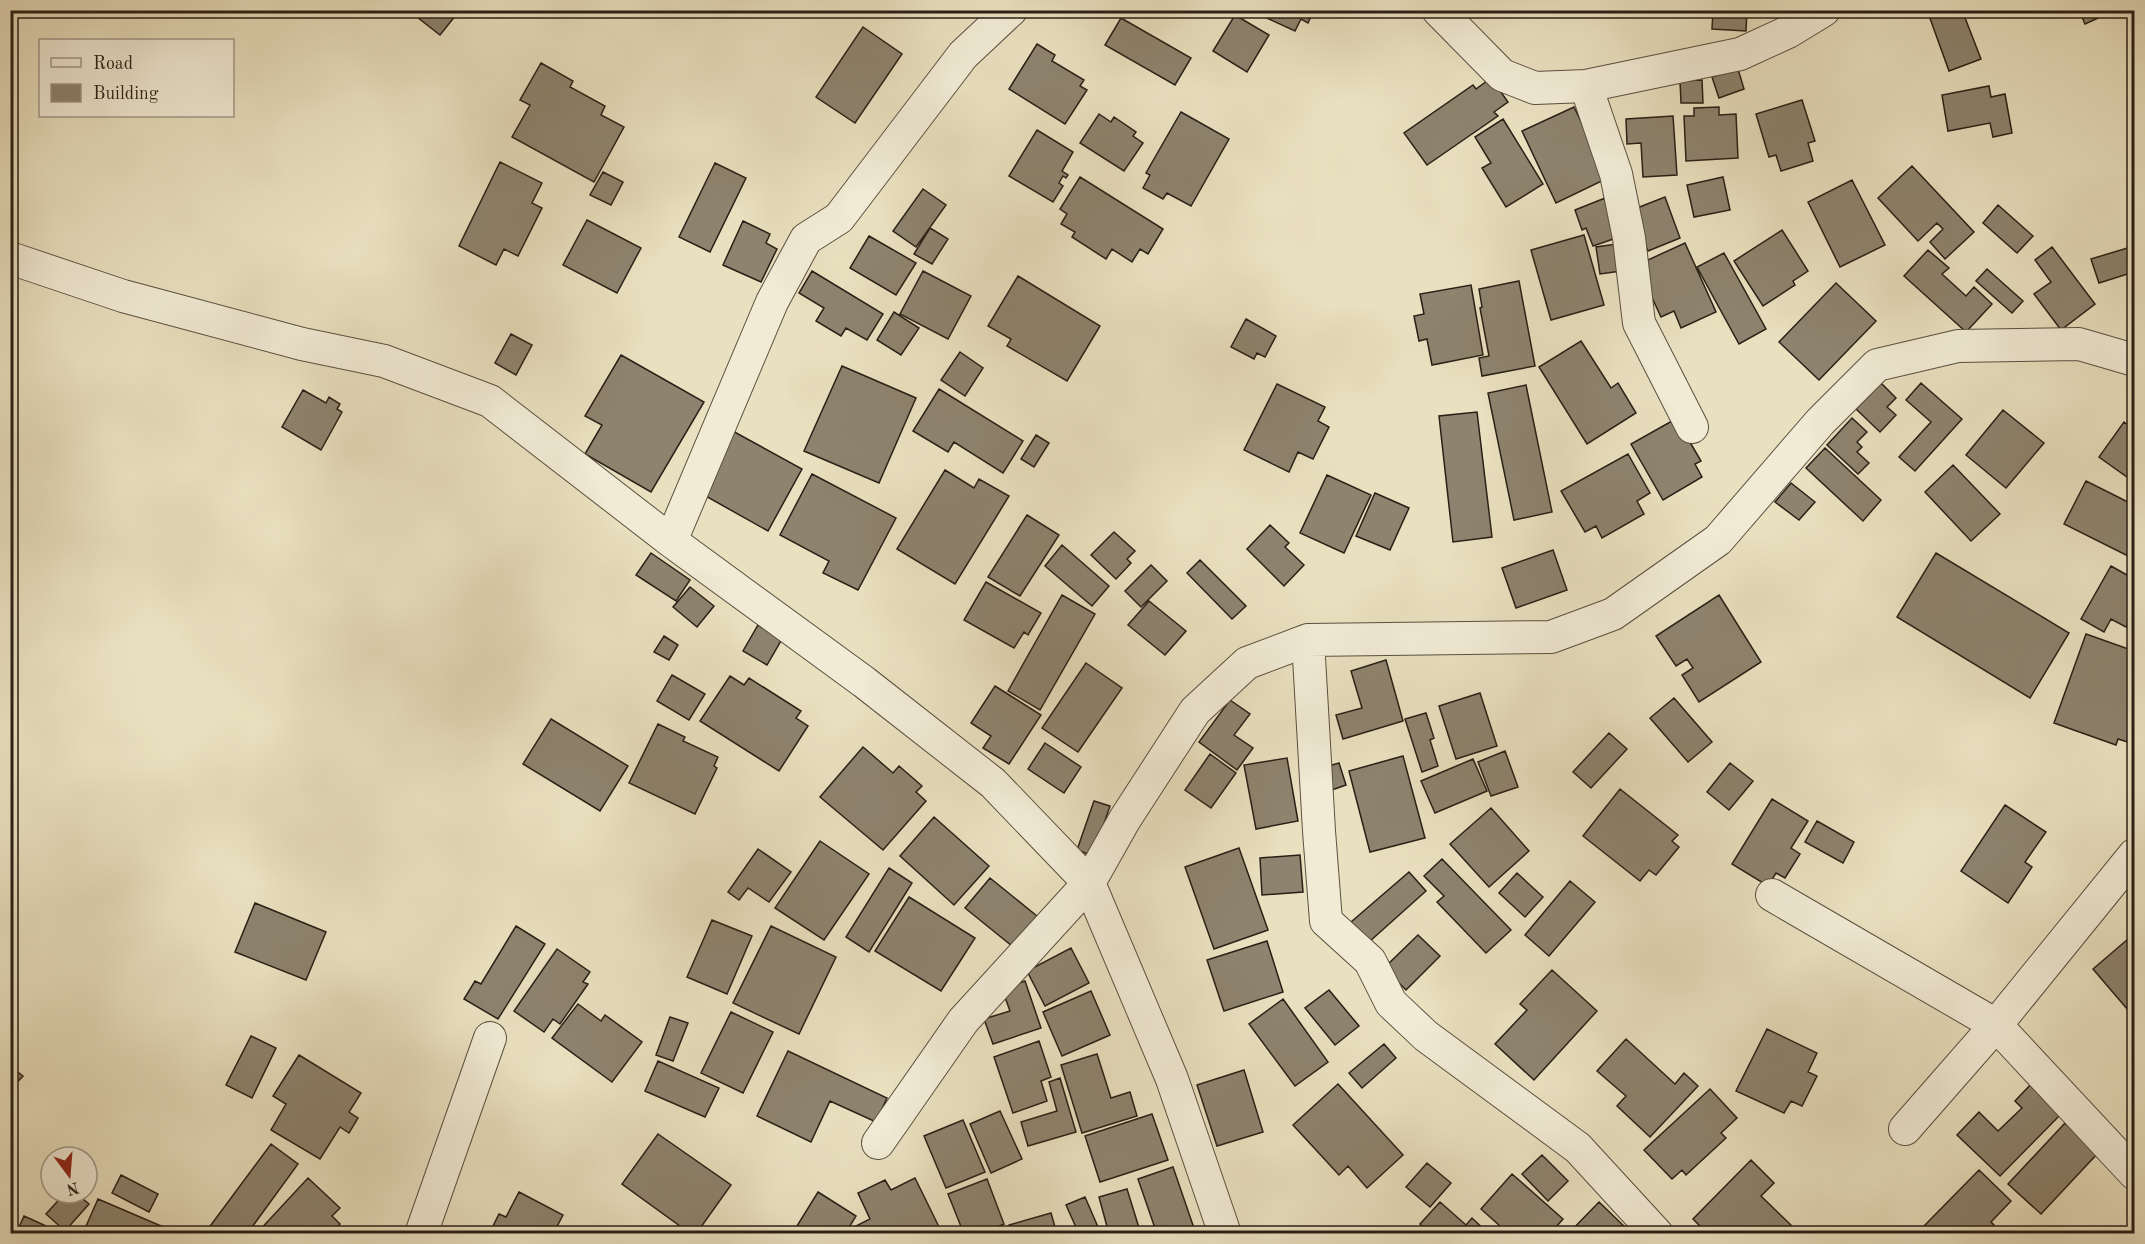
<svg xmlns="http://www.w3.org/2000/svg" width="2145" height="1244" font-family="'Old Standard TT',serif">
  <rect width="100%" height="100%" fill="#e9e0bf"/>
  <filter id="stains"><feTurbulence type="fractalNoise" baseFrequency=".00333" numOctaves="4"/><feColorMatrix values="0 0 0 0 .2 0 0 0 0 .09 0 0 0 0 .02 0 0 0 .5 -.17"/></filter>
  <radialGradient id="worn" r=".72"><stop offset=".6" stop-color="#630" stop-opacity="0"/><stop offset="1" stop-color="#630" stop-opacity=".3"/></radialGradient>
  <path fill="#8d836e" stroke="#2a1f16" stroke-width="1.5" d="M408,10H460L440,35Z
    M1260,10H1314L1308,23L1301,19L1295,31L1258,14Z
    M1713,10H1747L1746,31L1712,29Z
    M1927,10H1962L1981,59L1949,71Z
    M2079,10H2116L2085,24Z
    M1235,15L1269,35L1247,72L1213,51Z
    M1121,18L1191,58L1175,85L1105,45Z
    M863,27L902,54L855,123L816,97Z
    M1037,44L1055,55L1052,61L1084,80L1080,86L1087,90L1065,124L1009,89Z
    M541,63L573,81L570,87L605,106L601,115L624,127L594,182L512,137L530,105L520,100Z
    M1738,69L1744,89L1719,98L1712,77Z
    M1491,78L1508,102L1494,112L1498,116L1427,165L1404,133L1473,85L1476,89Z
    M1702,80L1703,103H1681L1680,81Z
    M1989,86L1991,97L2005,94L2012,133L1993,137L1990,123L1948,131L1942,95Z
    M1802,100L1815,141L1808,143L1813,161L1781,171L1776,155L1769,157L1756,114Z
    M1574,107L1608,178L1556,203L1522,131Z
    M1719,107V115L1736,114L1738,158L1686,161L1684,116H1694V108Z
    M1181,112L1229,139L1191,206L1167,193L1163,199L1143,188L1150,175L1146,173Z
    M1099,114L1111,122L1114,117L1136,132L1133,136L1143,143L1124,171L1080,143Z
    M1673,116L1677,175L1643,177L1641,143L1627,144L1626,119Z
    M1503,119L1543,184L1506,207L1482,168L1491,163L1475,137Z
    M1037,130L1073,152L1062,171L1068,175L1066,178L1063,176L1059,183L1063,186L1053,202L1009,176Z
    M500,162L542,183L532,203L542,208L518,256L504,249L496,265L459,246Z
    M715,163L746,178L710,252L679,237Z
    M1912,166L1974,232L1945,259L1930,242L1943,229L1937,223L1918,241L1878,198Z
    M603,172L623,182L611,205L590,195Z
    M1080,177L1163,229L1148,254L1140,249L1132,262L1112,249L1106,259L1072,237L1075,232L1061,224L1067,214L1060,209Z
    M1723,177L1730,210L1694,217L1687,185Z
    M1852,180L1885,245L1840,267L1808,202Z
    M923,189L946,205L916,247L893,231Z
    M1665,197L1680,238L1648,251L1632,210Z
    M1605,198L1619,237L1593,246L1586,228L1582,230L1575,210Z
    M1998,205L2033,236L2017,253L1983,223Z
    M587,220L641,248L617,293L563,265Z
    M743,221L770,234L766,243L777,249L761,282L723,265Z
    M930,228L948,239L932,264L914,254Z
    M1782,230L1808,271L1793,281L1795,285L1763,306L1734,261Z
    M1584,235L1604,305L1551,320L1531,250Z
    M869,236L916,263L896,295L850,268Z
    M1685,243L1716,312L1681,328L1674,311L1661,317L1637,265Z
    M1617,244L1621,271L1600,274L1596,247Z
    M2134,246V272L2099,283L2091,259Z
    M2052,247L2095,304L2061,330L2034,294L2051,282L2035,260Z
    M1928,250L1949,268L1942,274L1966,296L1974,287L1992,304L1966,332L1904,276Z
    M1724,253L1766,329L1739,344L1697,267Z
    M1987,269L2023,301L2012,313L1976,281Z
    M812,271L883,314L867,340L846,328L841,336L816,321L824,308L799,293Z
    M923,271L971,296L948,339L900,314Z
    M1018,276L1100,326L1067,381L1007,346L1011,339L988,326Z
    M1519,281L1535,366L1482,376L1479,358L1489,356L1480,308L1482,307L1479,289Z
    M1836,283L1876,321L1819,380L1779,342Z
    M1471,285L1483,355L1432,365L1427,339L1419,341L1414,316L1424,314L1420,294Z
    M894,312L919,328L901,355L877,340Z
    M1246,319L1276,336L1265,357L1257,353L1254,359L1231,347Z
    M511,334L532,345L516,375L495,363Z
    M1581,341L1611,388L1618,383L1636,413L1587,444L1539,367Z
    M960,352L983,368L965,396L941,380Z
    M621,355L704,402L651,492L585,454L602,425L585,416Z
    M842,366L916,398L879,483L804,451Z
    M1881,383L1896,398L1887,407L1896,415L1880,432L1856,409Z
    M1921,383L1962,419L1915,471L1899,457L1931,422L1906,400Z
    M1277,384L1325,407L1318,421L1329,427L1313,459L1298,452L1289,472L1244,450Z
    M1526,385L1552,512L1514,520L1488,393Z
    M939,389L1023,441L1003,473L954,442L948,452L913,431Z
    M303,390L326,403L329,397L340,404L337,409L342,412L321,450L282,427Z
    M2003,410L2044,443L2006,488L1966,455Z
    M1477,412L1492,537L1453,542L1439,416Z
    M1852,418L1867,432L1857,442L1862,447L1857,452L1869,463L1858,474L1827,445Z
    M1672,421L1684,432L1701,461L1695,464L1702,477L1663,500L1631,444Z
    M2124,422L2134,430V482L2099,457Z
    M729,429L802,469L768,531L695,490Z
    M1036,435L1049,443L1034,467L1021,459Z
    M1825,448L1881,500L1863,521L1806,468Z
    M1628,454L1650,493L1637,501L1644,514L1602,538L1596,526L1585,532L1561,491Z
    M1953,465L2000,514L1971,541L1925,492Z
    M945,470L974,488L979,479L1009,496L955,584L897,549Z
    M812,474L896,518L858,590L823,573L829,561L780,535Z
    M1327,475L1371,495L1344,553L1300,533Z
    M2086,481L2134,505V559L2064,524Z
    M1791,483L1815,502L1799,520L1775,502Z
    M1375,493L1409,508L1390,550L1356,536Z
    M1027,515L1059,535L1020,596L988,577Z
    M1270,525L1289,543L1285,547L1304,565L1284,586L1247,549Z
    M1114,532L1135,551L1127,559L1131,563L1116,579L1091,555Z
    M1062,545L1109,586L1092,606L1045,566Z
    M1553,550L1567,590L1516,608L1502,568Z
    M651,553L690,580L676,601L636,575Z
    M1936,553L2069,633L2030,698L1897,617Z
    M1200,560L1246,606L1232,619L1187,573Z
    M1151,565L1167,581L1141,607L1125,591Z
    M2111,566L2134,579V612L2126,627L2111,619L2104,632L2081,619Z
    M986,582L1041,613L1028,635L1024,632L1014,648L964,620Z
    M690,587L714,606L697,627L673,607Z
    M1062,595L1095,614L1040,710L1008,691Z
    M1719,595L1761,662L1699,702L1682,675L1693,668L1687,659L1676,666L1656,636Z
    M1149,601L1186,631L1165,655L1128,625Z
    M758,625L782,639L767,665L743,651Z
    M2086,634L2134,651V744L2118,739L2116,745L2054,723Z
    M664,636L678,645L669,660L654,652Z
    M1386,660L1403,721L1343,739L1336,715L1362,708L1351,671Z
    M1086,663L1122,688L1078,752L1042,728Z
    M672,675L705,694L689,720L657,701Z
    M730,676L744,685L749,678L801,711L796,718L808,726L779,771L700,721Z
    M995,686L1041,715L1009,764L983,748L991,736L971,723Z
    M1480,693L1497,746L1456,759L1439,706Z
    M1674,698L1712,742L1688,762L1650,718Z
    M1230,700L1250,714L1234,735L1253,748L1237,770L1199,742Z
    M1426,713L1434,738L1430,740L1438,766L1422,772L1405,719Z
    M551,719L628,766L600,811L523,764Z
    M658,724L685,737L683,741L718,757L714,766L717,768L695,814L629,783Z
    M1609,733L1627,749L1591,788L1573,772Z
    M1045,743L1081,767L1064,793L1028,769Z
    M863,747L893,773L899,766L922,786L916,792L926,801L883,850L820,797Z
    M1505,751L1518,787L1491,796L1478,762Z
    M1210,754L1236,773L1211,808L1185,790Z
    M1403,756L1425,838L1370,852L1349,771Z
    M1287,758L1298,821L1256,829L1244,765Z
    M1473,759L1487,791L1435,813L1421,781Z
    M1339,763L1346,785L1329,791L1322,768Z
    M1730,763L1753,781L1729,810L1707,792Z
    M1620,789L1678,835L1672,841L1679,847L1656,875L1649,870L1640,881L1583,836Z
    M1772,799L1808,821L1791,848L1800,854L1785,878L1776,873L1768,886L1732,864Z
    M1094,801L1110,806L1093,856L1077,850Z
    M2005,805L2046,832L2025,862L2032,867L2008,903L1961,871Z
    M1491,808L1529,851L1489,887L1450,844Z
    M934,817L989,866L954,905L900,856Z
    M1817,821L1854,842L1843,863L1805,842Z
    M820,841L869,874L824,940L775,908Z
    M1239,848L1268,930L1214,949L1185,867Z
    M758,849L791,872L769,902L748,888L739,900L728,892Z
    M1300,855L1303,892L1262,895L1260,858Z
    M1442,859L1511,930L1486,953L1437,902L1444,896L1424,876Z
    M889,868L912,883L869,952L846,937Z
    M1409,872L1426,891L1369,942L1351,922Z
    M1517,873L1543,897L1525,917L1499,893Z
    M990,878L1037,916L1012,946L965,908Z
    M1570,881L1595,902L1549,956L1525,935Z
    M909,897L975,938L941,991L875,951Z
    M255,903L326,932L306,980L235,952Z
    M712,920L752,936L727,994L687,977Z
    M516,926L545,944L498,1019L464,999L475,981L481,984Z
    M771,926L836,957L799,1034L733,1003Z
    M1418,935L1440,956L1406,990L1384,968Z
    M2128,939L2134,947V1017L2093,969Z
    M1267,941L1283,992L1224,1011L1207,960Z
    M1071,948L1089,983L1045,1006L1027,971Z
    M557,949L590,972L583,982L588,984L560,1024L553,1019L544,1032L514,1011Z
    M1552,970L1597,1011L1534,1080L1495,1044L1527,1010L1520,1004Z
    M1025,981L1041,1028L993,1044L984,1019L1010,1011L1002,989Z
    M1329,990L1359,1026L1335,1045L1305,1008Z
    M1091,991L1110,1035L1062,1056L1043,1012Z
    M1283,999L1328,1062L1295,1086L1249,1024Z
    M578,1004L601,1021L605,1015L642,1042L612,1082L552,1038Z
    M731,1012L773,1032L743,1093L701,1073Z
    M670,1017L688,1023L673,1061L656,1055Z
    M1767,1029L1817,1053L1808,1072L1817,1076L1802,1106L1791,1101L1784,1113L1736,1091Z
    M251,1036L276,1048L252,1098L226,1085Z
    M1626,1039L1675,1084L1684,1073L1698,1086L1650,1137L1617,1106L1626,1096L1597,1071Z
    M1039,1041L1051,1077L1041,1081L1047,1101L1013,1113L994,1057Z
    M1384,1044L1396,1058L1362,1088L1349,1073Z
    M788,1051L887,1098L876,1122L830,1101L811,1142L757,1116Z
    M1097,1054L1111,1098L1130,1092L1137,1116L1082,1133L1061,1065Z
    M299,1055L361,1093L349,1112L358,1118L349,1133L340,1127L320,1159L271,1130L286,1104L273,1096Z
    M658,1061L719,1088L705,1117L645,1091Z
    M10,1066L23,1076L10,1090Z
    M1244,1070L1263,1132L1217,1146L1197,1085Z
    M1060,1078L1076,1132L1028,1146L1021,1122L1057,1111L1049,1082Z
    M2032,1083L2062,1113L2000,1176L1957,1135L1979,1112L1998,1131L2022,1108L2015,1101Z
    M1338,1084L1403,1155L1367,1188L1348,1166L1339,1175L1293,1125Z
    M1710,1089L1737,1118L1721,1133L1726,1138L1686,1175L1682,1170L1672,1179L1644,1150Z
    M1000,1111L1022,1159L991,1173L970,1124Z
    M1152,1114L1168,1160L1100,1182L1085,1136Z
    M963,1120L985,1172L946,1188L924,1136Z
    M2065,1123L2098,1153L2041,1214L2008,1184Z
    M658,1134L731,1185L696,1234H691L622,1184Z
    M271,1144L298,1164L247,1234H213L208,1229Z
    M1542,1155L1568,1181L1548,1201L1522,1174Z
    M1751,1160L1774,1183L1761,1196L1794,1228L1789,1234H1725L1718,1227L1711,1234H1708L1693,1219Z
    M1427,1163L1451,1183L1430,1207L1406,1187Z
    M1173,1167L1196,1234H1157L1138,1179Z
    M1979,1170L2011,1201L1991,1222L1994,1225L1985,1234H1931L1924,1226Z
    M1512,1174L1563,1219L1550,1234H1509L1481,1209Z
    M121,1175L158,1194L149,1212L112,1193Z
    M308,1178L340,1208L332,1216L340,1224L331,1234L257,1233Z
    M915,1178L942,1233L855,1234L852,1228L870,1219L858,1193L885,1180L891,1190Z
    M987,1179L1004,1224L980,1234H964L948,1194Z
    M1127,1189L1140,1231L1151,1228L1153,1234H1109L1099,1197Z
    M519,1192L563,1215L553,1234H489L499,1214L506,1217Z
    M818,1192L856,1216L845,1234H792Z
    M65,1193H76L89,1204L65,1231L46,1214Z
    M1085,1197L1101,1234H1079L1066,1205Z
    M98,1199L168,1229L166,1234L83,1233Z
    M1440,1202L1466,1225L1472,1218L1489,1234H1430L1420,1224Z
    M1599,1202L1628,1230L1625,1234H1568Z
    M1051,1213L1057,1234H1012L1009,1225Z
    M24,1216L46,1226L43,1234H16Z"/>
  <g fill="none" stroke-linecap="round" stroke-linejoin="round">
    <g stroke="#5a4f40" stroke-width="34">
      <path id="street" d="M1438,10L1502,75L1535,88L1586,86L1740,54L1788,32L1824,10
        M1586,86L1616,174L1629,238L1639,323L1692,427
        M10,258L123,296L302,344L384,361L490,401L671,541L864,682L993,783L1089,883L1172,1079L1225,1234
        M671,541L772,302L806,239L839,218L963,55L1011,10
        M1308,640L1319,831L1326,921L1370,961L1391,1003L1426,1036L1578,1148L1657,1234
        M1772,895L1996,1025L2134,1173
        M1905,1129L1996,1025L2134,855
        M878,1143L963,1021L1089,883L1125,819L1195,711L1247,663L1308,640L1551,637L1613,614L1718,540L1820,422L1877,365L1958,346L2079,344L2134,360
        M421,1234L490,1038"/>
    </g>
    <use href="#street" stroke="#f1ebd5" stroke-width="32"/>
  </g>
  <rect width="2145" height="1244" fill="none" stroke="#e9e0bf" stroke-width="36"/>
  <rect x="12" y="12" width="2121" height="1220" fill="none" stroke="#2a1f16" stroke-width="3"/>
  <rect x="18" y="18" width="2109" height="1208" fill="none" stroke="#2a1f16" stroke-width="1.5"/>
  <rect x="39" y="39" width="195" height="78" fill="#f1ebd5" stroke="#a19989" stroke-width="1.5"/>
  <rect x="51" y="58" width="30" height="9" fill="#f1ebd5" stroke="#a19989" stroke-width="1.5"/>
  <text x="93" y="69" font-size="18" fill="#2a1f16">Road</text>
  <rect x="51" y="84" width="30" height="18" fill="#8d836e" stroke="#a19989" stroke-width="1.5"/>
  <text x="93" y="99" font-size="18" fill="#2a1f16">Building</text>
  <g transform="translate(69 1175) rotate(164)"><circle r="28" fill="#f1ebd5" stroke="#a19989" stroke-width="1.5"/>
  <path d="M0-4.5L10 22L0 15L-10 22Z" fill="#8f2418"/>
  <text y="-9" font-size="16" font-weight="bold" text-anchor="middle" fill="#2a1f16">N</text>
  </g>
  <rect width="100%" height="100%" filter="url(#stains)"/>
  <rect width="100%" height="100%" fill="url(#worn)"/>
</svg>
